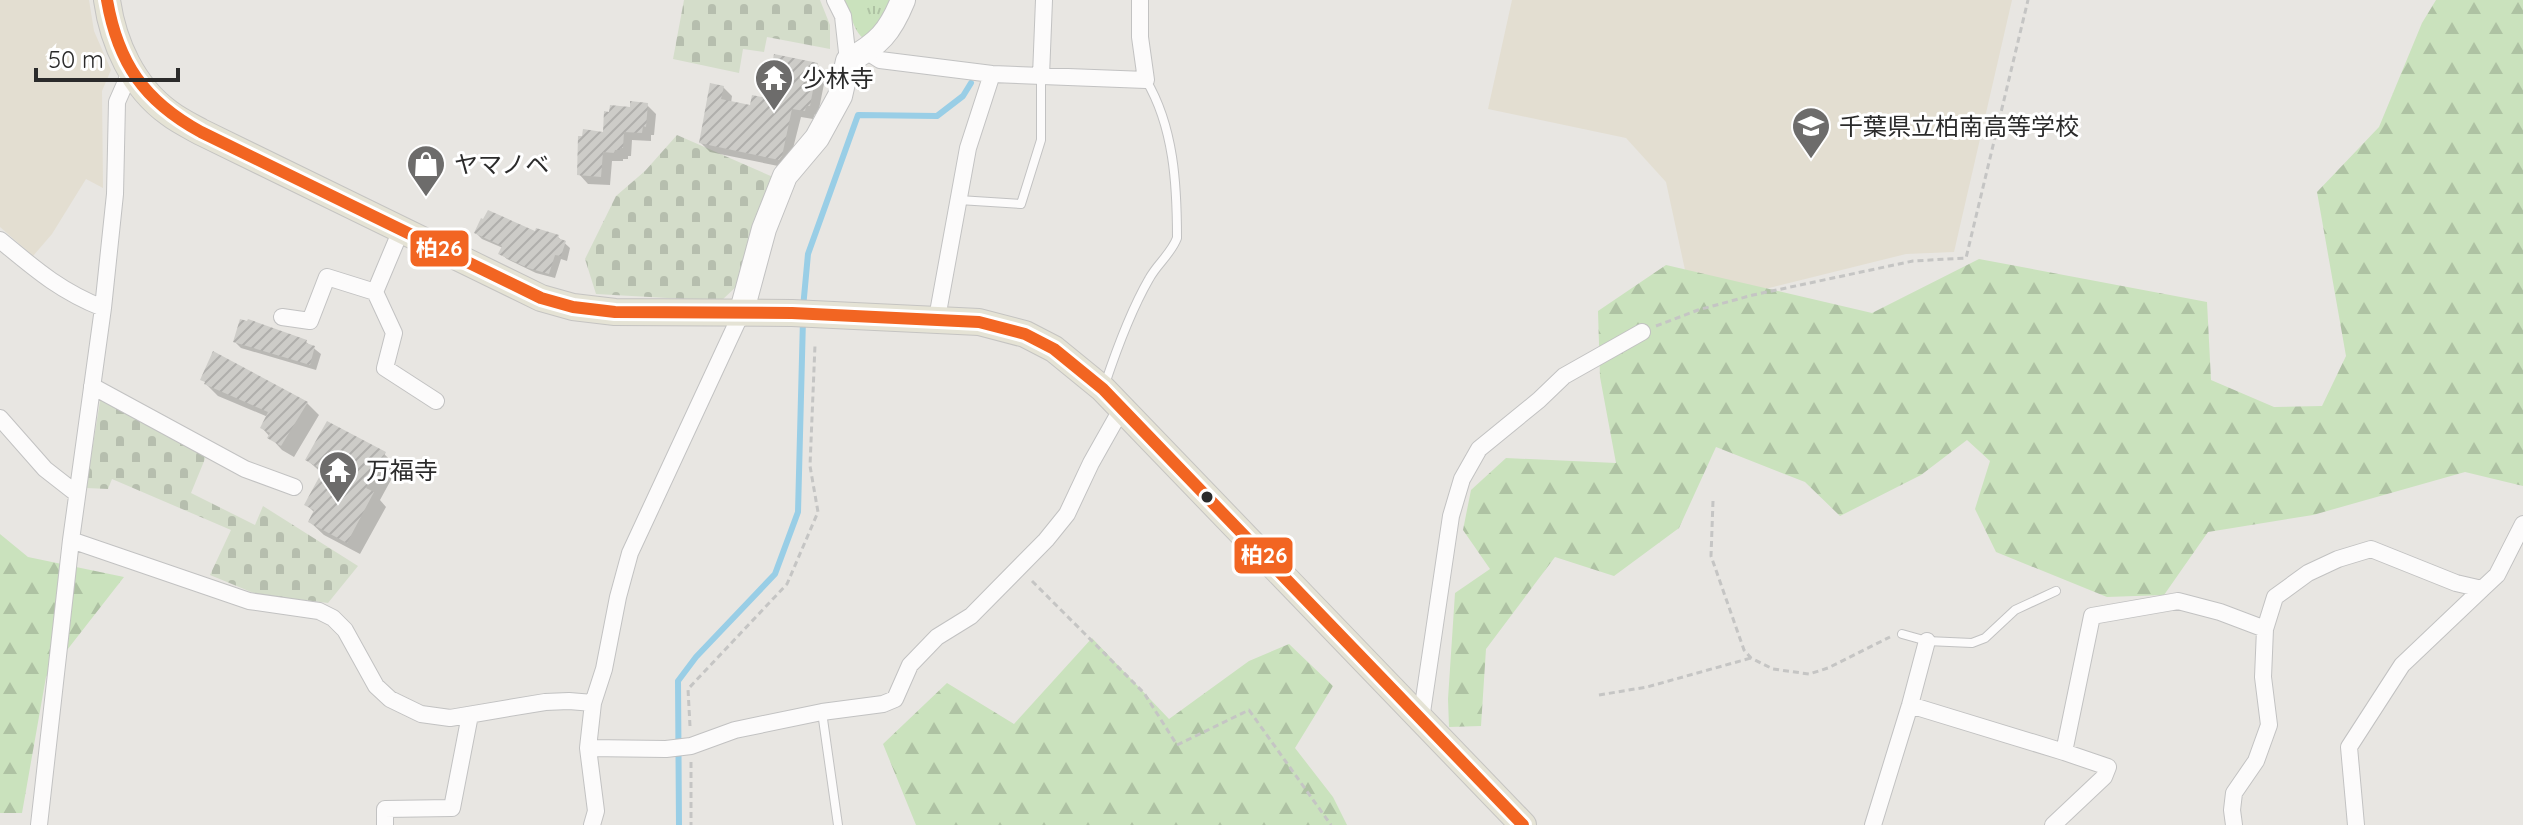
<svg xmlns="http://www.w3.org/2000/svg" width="2523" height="825" font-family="Quicksand,'Noto Sans JP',sans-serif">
  <defs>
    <pattern id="forest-firs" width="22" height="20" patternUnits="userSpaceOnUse" patternTransform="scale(2)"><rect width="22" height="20" fill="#cae2bd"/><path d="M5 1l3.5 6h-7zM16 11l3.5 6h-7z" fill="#aec2a3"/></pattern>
    <pattern id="cemetery-stones" width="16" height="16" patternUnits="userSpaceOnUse" patternTransform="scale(2)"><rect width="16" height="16" fill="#d4ddca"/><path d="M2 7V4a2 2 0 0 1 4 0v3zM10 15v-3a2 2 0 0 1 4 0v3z" fill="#b6beae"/></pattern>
    <pattern id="park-tufts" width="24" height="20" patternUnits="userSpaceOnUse" patternTransform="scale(2)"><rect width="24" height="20" fill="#cae2bd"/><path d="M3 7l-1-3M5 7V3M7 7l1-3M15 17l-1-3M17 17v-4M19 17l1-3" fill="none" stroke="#aec2a3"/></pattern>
    <pattern id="building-hatch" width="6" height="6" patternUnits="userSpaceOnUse" patternTransform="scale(2)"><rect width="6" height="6" fill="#cdccc8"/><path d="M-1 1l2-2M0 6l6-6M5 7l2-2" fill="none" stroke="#b0afac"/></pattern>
  </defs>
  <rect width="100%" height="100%" fill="#e8e6e2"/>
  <path fill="#e3ded1" d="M0,0H89L94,31L111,70L102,91L103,188L86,179L52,234L33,256L0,227Z
    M1512,0H2012L1954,252L1906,254L1693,307L1666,182L1626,138L1488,109Z"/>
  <path fill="url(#forest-firs)" d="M2436,0H2523V486L2465,472L2313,515L2208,532L2164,595L2107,597L1996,552L1975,509L1990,461L1967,440L1921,475L1840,516L1805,482L1716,447L1679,528L1614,576L1555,557L1486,649L1481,726L1449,727L1448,699L1455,593L1490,569L1463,530L1471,490L1506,458L1616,463L1600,377L1598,311L1666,265L1872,313L1979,259L2207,302L2211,380L2274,407L2322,406L2346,356L2317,192L2379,127L2422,23Z
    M0,534L28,557L124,577L46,677L22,813H0Z
    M1092,638L1169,719L1249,661L1289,644L1333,686L1295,748L1333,797L1347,825H916L883,744L947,683L1014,724Z"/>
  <path fill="url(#cemetery-stones)" d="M684,0H820L830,25V49L767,37L764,52L743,49L739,73L673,59Z
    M677,135L773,177L738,285L721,301L596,294L585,259L616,196L645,171Z
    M101,395L207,454L191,493L255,525L263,506L358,566L328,603L256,594L210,575L231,530L112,479L108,489L86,488Z"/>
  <path fill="url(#park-tufts)" d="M844,0H890L882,21L864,39C852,29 852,14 844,0Z"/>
  <path fill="#0003" d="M817,65L826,74L818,114H815L813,119L801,117L788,168L710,152L701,143L723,87L732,96L731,103L752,107L767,100Z
    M647,105L656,114L654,135H651V141L632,140L631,156H628V159H623V161H612L610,185L588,184L579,174L604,134L631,109Z
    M476,233L558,237L570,248L567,261L561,259L555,278L536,273L507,259L501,254L503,248L482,239Z
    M235,342H306L321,354L316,370L241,348Z
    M206,384L307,403L319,415L294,457L282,450L262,428L268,417L218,396Z
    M384,454L398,467L380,500L386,507L360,554L324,535L310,522L315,513L307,505L323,474L307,460Z"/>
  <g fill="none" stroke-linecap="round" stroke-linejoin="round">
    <path stroke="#99cee6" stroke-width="6" d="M803,308L808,254L858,115L937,116L963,96L971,83
      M679,825L678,681L696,657L775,574L798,512L803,319"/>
  </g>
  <path fill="url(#building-hatch)" d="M774,54L818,63L810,106H806L805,111L792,109L782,156L779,160L699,143L710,83L724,86L721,99L750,105L752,95L766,98Z
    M630,101L648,103L646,127L643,126L642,133L624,132L623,148H620V150H615L614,153L603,152L601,177L577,175L578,136H582L583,129L603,132L604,111L609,112L610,105L630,107Z
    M488,210L535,231L536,228L559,235L558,238L566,241L561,256L555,255L549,274L528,268L498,254L502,246L474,233L481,218L483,219Z
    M240,319L247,321L248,319L307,340L306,343L315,346L310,365L233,342Z
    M213,351L308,402L281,446L267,438L270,433L260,428L268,412L204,384L205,382L200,380Z
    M327,421L386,452L366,488L374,492L347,543L308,522L314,510L304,505L323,470L305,460Z"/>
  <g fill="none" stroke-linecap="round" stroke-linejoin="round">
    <g stroke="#c2c2c2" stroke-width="10">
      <path id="lane" d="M959,200L1021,204L1041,140V77
        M1105,384C1117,348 1130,312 1149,279C1157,264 1171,254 1177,238C1177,185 1174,127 1146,80
        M1902,634L1927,641L1972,643L1985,638L2015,610L2056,591
        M822,712L838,825"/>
    </g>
    <g stroke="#c2c2c2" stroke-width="18">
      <path id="street" d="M835,0L843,16L848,61
        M866,51L880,60L992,74L1146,80L1140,37V0
        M1041,76L1044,0
        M401,230L375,292L394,333L385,368L436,401
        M0,240C35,269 60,291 103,308
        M282,317L310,321L327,277L375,292
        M937,318L968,148L992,74
        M92,386L245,469L294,487
        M0,418L45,469L77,494
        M71,540L249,601L319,611L333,618L345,630L376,686L390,699L421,714L450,718L545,702L569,701L593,703
        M1910,705L2064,752L2092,616L2178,601L2220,612L2265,629
        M1421,719L1451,516L1462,479L1479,449L1539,400L1564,376L1642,332
        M588,748L666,749L691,746L735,730L822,712L883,704L895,699L910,665L937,637L971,616L1046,540L1067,514L1091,463L1122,408
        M39,825L71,540L103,308L115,194L117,102L131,70
        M385,825V809L452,808L470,715
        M592,825L596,811L588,748L593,703L604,669L618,597L630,553L741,314
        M1873,825L1910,705L1927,641
        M2053,825L2104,777L2108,767L2064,752
        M2234,825L2232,810L2234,793L2256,761L2269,725L2263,677L2265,629L2275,597L2308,573L2338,559L2371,549L2456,583L2482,589L2497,575L2523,524
        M2356,825L2349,747L2402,665L2482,589"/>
    </g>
    <g stroke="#c2c2c2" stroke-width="26">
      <path id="secondary" d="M741,314L764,229L785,176L817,138L840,96L848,61C879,44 890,32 903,0"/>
    </g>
    <g stroke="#c5c4c2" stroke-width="28">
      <path id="primary" d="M107,0C113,43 133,87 169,113C178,120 190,126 201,132L541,298L573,307L615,312L792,313L979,322L1025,334L1054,349L1103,389L1523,825"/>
    </g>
    <path stroke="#c5c5c4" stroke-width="3" stroke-dasharray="6 4" stroke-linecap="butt" d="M1656,326L1698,310L1753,295L1913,261L1966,258L2028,0
      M1713,501L1711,556L1744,650L1751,658L1773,669L1809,674L1828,668L1890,637
      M1032,581L1144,693L1177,745L1249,710L1331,825
      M1599,695L1647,687L1751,658
      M690,726L688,689L787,584L818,512L810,466L815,345
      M691,762V825"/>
    <use href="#lane" stroke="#fcfbfb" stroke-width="8"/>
    <use href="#street" stroke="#fcfbfb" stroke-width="16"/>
    <use href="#secondary" stroke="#fcfbfb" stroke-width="24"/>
    <use href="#primary" stroke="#e5e3d5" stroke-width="26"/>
    <g stroke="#fff" stroke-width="18">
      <path id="bus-1" d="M107,0C118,63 144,101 201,132L541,298L573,307L615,312L792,313L979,322L1025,334L1054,349L1103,389L1523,825"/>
    </g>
    <use href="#bus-1" stroke="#f26522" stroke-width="12"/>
  </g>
  <defs>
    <g id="temple-pin" transform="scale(2)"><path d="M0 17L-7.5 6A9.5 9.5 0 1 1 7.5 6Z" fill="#6d6c6b" stroke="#fff"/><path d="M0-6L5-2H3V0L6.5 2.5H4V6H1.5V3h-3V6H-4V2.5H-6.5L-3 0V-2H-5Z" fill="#fff"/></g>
    <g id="school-pin" transform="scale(2)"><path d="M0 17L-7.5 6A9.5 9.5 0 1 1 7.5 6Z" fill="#6d6c6b" stroke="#fff"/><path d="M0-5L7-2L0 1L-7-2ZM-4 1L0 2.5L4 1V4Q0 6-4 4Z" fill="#fff"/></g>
    <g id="shop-pin" transform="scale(2)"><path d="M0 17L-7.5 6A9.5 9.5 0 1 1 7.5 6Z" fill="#6d6c6b" stroke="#fff"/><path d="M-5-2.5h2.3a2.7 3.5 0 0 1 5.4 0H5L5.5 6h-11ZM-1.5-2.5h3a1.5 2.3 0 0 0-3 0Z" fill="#fff"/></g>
  </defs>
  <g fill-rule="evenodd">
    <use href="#temple-pin" x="774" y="78"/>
    <use href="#school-pin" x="1811" y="126"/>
    <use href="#shop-pin" x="426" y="164"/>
    <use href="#temple-pin" x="338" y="470"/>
  </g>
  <circle fill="#2b2b2b" stroke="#fff" stroke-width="3" cx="1207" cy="497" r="7"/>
  <g text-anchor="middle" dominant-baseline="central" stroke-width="6" stroke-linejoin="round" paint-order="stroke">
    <g font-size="24" fill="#2b2b2b" stroke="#fff" text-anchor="start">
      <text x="802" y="78">少林寺</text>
      <text x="1839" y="126">千葉県立柏南高等学校</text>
      <text x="454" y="164">ヤマノベ</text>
      <text x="366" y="470">万福寺</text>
    </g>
  </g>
  <g stroke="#fff" stroke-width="3">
    <rect x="409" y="229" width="61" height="39" rx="8" fill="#f26522"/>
    <rect x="1233" y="536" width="61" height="39" rx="8" fill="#f26522"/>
  </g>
  <g font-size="22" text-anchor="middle" font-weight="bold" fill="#fff">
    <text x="439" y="256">柏26</text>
    <text x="1264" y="563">柏26</text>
  </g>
  <path d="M36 68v12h142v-12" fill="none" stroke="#2b2b2b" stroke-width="4"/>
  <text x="48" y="68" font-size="24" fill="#2b2b2b" stroke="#ffffff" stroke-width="6" paint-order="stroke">50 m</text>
</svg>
